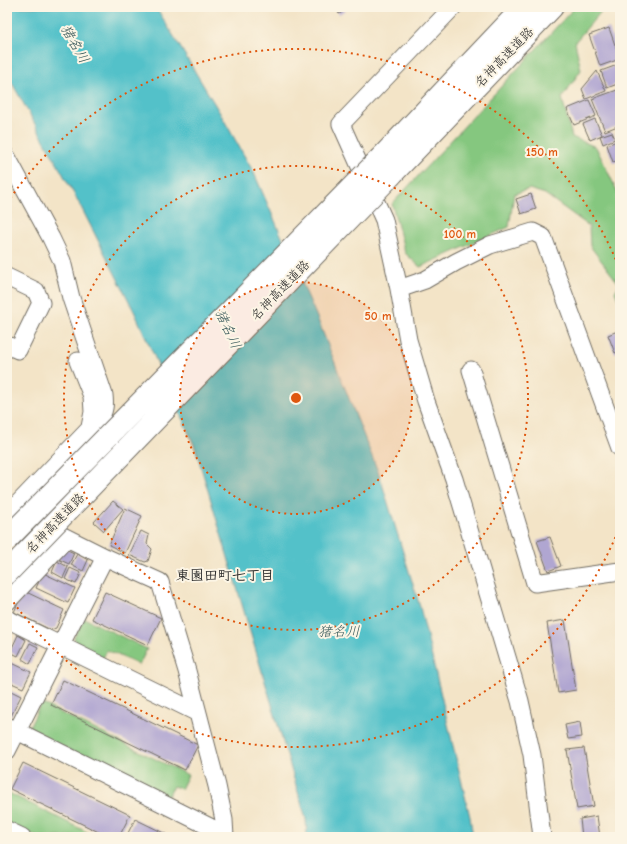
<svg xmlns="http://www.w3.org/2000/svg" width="627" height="844" font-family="'Comic Neue','Klee One',sans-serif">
  <rect width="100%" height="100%" fill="#fcf5e5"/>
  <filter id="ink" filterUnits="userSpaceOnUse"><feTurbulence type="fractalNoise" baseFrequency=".025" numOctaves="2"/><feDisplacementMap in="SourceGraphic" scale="8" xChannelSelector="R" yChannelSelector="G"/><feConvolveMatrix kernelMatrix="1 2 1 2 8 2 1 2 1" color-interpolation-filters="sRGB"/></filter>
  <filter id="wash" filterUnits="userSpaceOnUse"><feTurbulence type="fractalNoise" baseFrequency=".012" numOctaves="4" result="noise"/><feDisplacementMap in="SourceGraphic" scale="16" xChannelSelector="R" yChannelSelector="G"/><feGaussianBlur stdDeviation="0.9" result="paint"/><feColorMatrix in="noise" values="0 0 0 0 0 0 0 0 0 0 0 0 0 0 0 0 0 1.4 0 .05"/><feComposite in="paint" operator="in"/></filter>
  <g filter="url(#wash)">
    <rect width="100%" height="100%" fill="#f3e4c7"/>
    <path fill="#85c77f" stroke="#587955" d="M575,7H605L575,42L581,70L562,98L572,137L596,147L620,197V304L615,292L619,284L590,246L589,226L545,194L529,189L514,194L509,227L420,267L405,253L392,204Z
      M84,618L147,649L139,665L107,650L103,658L77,645L74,638Z
      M41,703L188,775L181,789L173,786L169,795L165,797L28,730Z
      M7,792L97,837H37L7,822Z"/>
    <path fill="#53c1c9" stroke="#3f767a" d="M7,7H156L220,113L254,173L316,315L379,474L420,607L470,817L473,837H307L306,819L195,447L134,311L78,201L7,74Z"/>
    <g id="blocks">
      <path fill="#b0a6d1" d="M335,7H350L339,14Z
        M609,28L620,59L600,66L589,35Z
        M620,64V83L607,88L601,71Z
        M597,71L606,91L586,99L582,89Z
        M620,89V125L605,131L592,99Z
        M589,100L596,116L574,125L567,109Z
        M595,119L602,135L590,140L583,124Z
        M620,130V160L613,162L607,145L619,140L616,132Z
        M612,132L615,139L603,144L600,136Z
        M531,194L536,209L521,214L516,199Z
        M620,330V351L615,353L608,335Z
        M113,501L123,509L104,531L94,522Z
        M125,508L142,516L125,553L109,545Z
        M141,531L149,535L147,544L152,549L148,561L145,562L129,555Z
        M550,537L561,566L548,571L537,541Z
        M63,548L74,553L69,564L58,559Z
        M77,554L88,560L83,571L71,565Z
        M57,561L68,567L63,578L52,572Z
        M70,568L81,573L76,584L65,579Z
        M43,573L75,588L68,603L36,588Z
        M24,591L64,610L56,628L51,630L14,612Z
        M105,592L161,618L148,645L92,619Z
        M565,620L576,690L558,693L547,623Z
        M18,635L26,640L18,656L10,652Z
        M30,643L38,647L30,664L22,659Z
        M10,662L31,672L23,688L7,681V668Z
        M63,680L198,745L185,770L51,705Z
        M7,689L21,696L11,716L7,714Z
        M580,722L582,737L568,739L565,725Z
        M584,748L594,806L577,809L567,750Z
        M23,763L130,815L119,837H109L10,789Z
        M597,816L600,837H582L580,819Z
        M135,819L172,837H126Z"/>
    </g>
  </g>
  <g filter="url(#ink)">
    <use href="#blocks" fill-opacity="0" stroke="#716c62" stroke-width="1"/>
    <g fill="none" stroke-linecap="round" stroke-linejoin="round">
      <g stroke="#716c62" stroke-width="19">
        <path id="minor" d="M453,7L341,124L384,220L399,289L408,340L426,401L454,479L520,701L532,755L542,837
          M7,157L51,238L62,261L71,298L104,395C105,404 105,411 99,419L7,515
          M7,277L36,291L41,303L18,350L7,345
          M399,289L425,280L456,262L490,245L533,232L543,237L620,448
          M78,361L92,396L93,412L90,427
          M471,370L535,583L620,571
          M7,508L105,557L160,582L187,671L217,786L224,820L225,837
          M7,602L67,538
          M7,619L198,713
          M7,726L224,834
          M7,751L105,557
          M7,830L22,837"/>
      </g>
      <g stroke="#716c62" stroke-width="24">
        <path id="highway" d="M381,158L524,7
          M391,175L552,7"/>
      </g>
      <use href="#minor" stroke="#fff" stroke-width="17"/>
      <use href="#highway" stroke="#fff" stroke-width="22"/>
      <g stroke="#716c62" stroke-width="24" stroke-linecap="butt">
        <path id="highway-bridge" d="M7,539L381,158
          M7,573L391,175"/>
      </g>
      <use href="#highway-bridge" stroke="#fff" stroke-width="22"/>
    </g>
  </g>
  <circle cx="296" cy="398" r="116" fill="#df570e" fill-opacity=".12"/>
  <g fill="none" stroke="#df570e" stroke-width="2" stroke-dasharray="2 4">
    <circle cx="296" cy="398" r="116"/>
    <circle cx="296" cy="398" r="232"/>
    <path d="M620 526A348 348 0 0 1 7 593M7 203A348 348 0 0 1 620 270"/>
  </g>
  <g text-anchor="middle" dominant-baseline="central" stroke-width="4" stroke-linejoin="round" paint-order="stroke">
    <g font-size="13" fill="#2b2b2b" stroke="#fcf5e5">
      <text transform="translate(504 57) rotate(-46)">名神高速道路</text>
      <text transform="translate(280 290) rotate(-46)">名神高速道路</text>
      <text transform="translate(55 523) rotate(-46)">名神高速道路</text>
    </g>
    <g font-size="14" font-style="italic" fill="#37585a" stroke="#fcf5e5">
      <text transform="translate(75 44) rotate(60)">猪名川</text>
      <text transform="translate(228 329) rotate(65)">猪名川</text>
      <text x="339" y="631">猪名川</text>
    </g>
    <g font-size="14" font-weight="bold" fill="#2b2b2b" stroke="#fcf5e5">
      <text x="225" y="575">東園田町七丁目</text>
    </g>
  </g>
  <circle cx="296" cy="398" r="6" fill="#df570e" stroke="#fcf5e5" stroke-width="2"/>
  <g font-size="12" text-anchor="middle" font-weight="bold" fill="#df570e" stroke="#fcf5e5" stroke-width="4" stroke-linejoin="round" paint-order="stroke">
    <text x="542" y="156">150 m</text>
    <text x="460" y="238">100 m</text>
    <text x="378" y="320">50 m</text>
  </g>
  <rect width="627" height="844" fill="none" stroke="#fcf5e5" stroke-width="24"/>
</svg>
